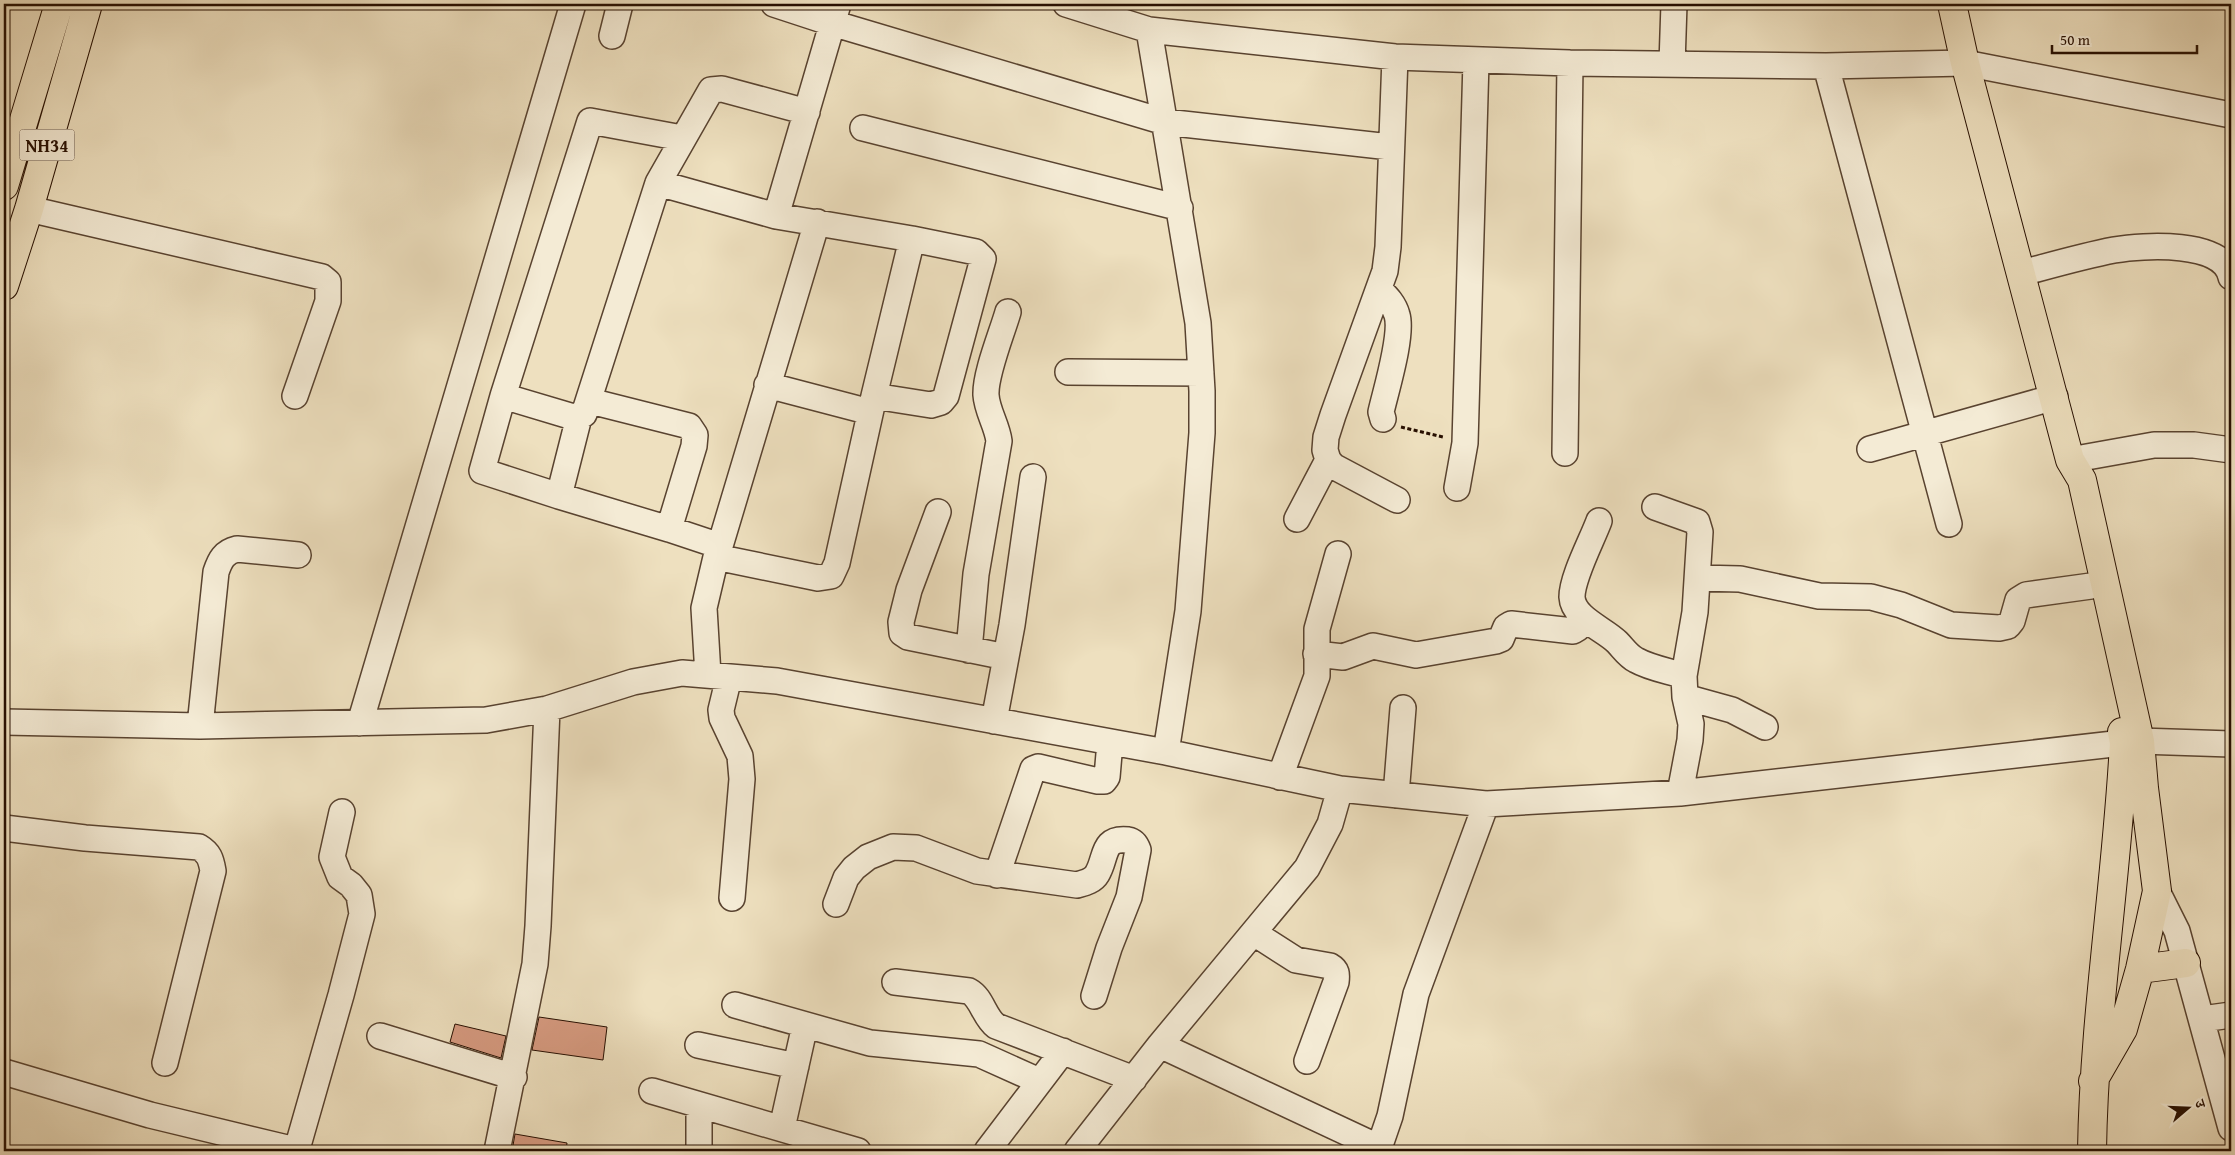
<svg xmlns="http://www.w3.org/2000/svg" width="2235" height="1155" font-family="'Gentium Book Plus','Noto Serif Devanagari',serif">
  <rect width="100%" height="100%" fill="#eee0bf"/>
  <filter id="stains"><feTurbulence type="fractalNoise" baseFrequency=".004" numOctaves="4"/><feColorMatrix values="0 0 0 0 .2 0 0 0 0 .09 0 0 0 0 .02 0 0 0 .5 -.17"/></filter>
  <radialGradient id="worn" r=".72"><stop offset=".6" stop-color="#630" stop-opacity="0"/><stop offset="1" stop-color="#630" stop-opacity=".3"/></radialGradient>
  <path fill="#d79b81" stroke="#270f01" d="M539,1017L607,1027L603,1060L532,1050Z
    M455,1024L506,1036L501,1058L450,1042Z
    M515,1134L567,1143L566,1151H512Z"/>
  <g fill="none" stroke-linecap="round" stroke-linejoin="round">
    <g stroke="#594330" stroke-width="28">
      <path id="minor" d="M774,4L832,23L1165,122L1390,147
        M1066,4L1149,30L1395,57L1570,63L1826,66L1965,63L2231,115
        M1149,30L1198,323L1202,391V433L1188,611L1166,752
        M612,36L620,4
        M1395,57L1388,247L1385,271L1333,415L1326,437L1325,450L1328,460L1333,466L1397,500
        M1672,64L1674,4
        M1826,66L1949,524
        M863,128L1180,208
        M682,138L590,121L503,396L570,416L579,417L584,414L658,183L776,216L838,4
        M658,183L711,90L722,89L807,112
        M29,209L322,277L328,282V301L295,396
        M776,216L912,239L874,396L931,405L941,402L946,396L983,259L976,252L912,239
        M2022,273C2052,265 2083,256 2114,250C2143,245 2224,240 2231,277
        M1379,289C1387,297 1394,304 1397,315C1403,335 1386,390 1381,412L1383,419
        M1068,372L1201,373
        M767,385L870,412
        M503,396L482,471L559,496
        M579,417L559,496L669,529L694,446L695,435L689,426L590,401
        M1870,449L2055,397
        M1565,453L1570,63
        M2070,460L2154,445H2194L2231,450
        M1457,488L1465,443L1476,61
        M1655,507L1697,522L1700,532L1695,612L1684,676L1685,697L1691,724L1690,740L1680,793
        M938,512L909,590L901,622L902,633L908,637L1006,657
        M1297,519L1328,460
        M1599,521C1592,540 1572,577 1572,597C1573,618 1604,629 1617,642C1623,648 1628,656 1636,660C1650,668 1669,671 1684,676
        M669,529L720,546L716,557
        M720,546L817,222
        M1698,578L1740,579L1819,596L1871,597L1901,605L1951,625L1999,628L2008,626L2012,621L2018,600L2026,595L2091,586
        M969,650L976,574L999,441C997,425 987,411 986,395C985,374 1002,333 1008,312
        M1316,654L1343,657L1373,646L1416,655L1496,641L1501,639L1506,627L1511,624L1573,631L1578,628L1582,616
        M708,675L704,608L716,557L818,578L831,576L837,563L874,396
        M729,677L721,710L722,718L740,756L742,779L732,898
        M1685,697L1732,710L1765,727
        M994,721L1012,625L1033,477
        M4,722L200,726L486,720L547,709L633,682L682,673L777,681L1166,752L1340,789L1486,804L1680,793L2140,741L2231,744
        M360,723L573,4
        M200,726L216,572C220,560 224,552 237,549L298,555
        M1280,777L1317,676V629L1338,554
        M1396,795L1403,708
        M4,828L85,838L199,847C209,853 211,859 213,871L165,1063
        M997,875L1033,769L1038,767L1098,781H1104L1107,777L1110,742
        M2157,891L2177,931L2231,1128
        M836,904L846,878L854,868L868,857L893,847L916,848L977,871L1077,885C1084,883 1093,881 1097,874C1107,858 1101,837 1128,840C1134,841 1136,844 1138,850L1129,897L1109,948L1094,996
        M1254,933L1296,960L1330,966C1337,970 1337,974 1336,982L1307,1061
        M895,982L969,991C982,998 984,1017 996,1026L1134,1079
        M735,1005L870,1043L979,1054L1039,1081
        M2202,1019L2231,1015
        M380,1036L514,1077
        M698,1045L796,1066
        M1160,1045L1380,1148
        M4,1072L150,1115L287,1148L294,1147L299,1142L341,995L362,914L359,895L351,885L340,877L332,857L342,812
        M652,1091L858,1151
        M782,1128L805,1025
        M497,1151L535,964L538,926L547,709
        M699,1151V1105
        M987,1151L1063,1051
        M1077,1151L1160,1045L1307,868L1330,824L1340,789
        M1378,1151L1390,1116L1416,994L1486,804"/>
    </g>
    <g stroke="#270f01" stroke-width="30">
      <path id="major" d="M1952,4L1965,63L2070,460L2082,480L2140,741L2144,788L2157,891L2140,969L2123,1029L2093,1081
        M2140,969L2186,963
        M2092,1151C2094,1014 2117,879 2124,743L2122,732"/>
    </g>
    <g stroke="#270f01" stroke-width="30">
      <path id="highway" d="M4,186L59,4
        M4,286L29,209L88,4"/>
    </g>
    <path stroke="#270f01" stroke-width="3" stroke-dasharray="4 2.5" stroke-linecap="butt" d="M1401,427L1443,437"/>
    <use href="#minor" stroke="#f4ebd5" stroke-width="25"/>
    <use href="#major" stroke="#eee0bf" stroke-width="28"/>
    <use href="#highway" stroke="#eee0bf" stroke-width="28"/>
  </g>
  <g text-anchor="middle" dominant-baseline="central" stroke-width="4" stroke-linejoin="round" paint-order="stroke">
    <rect fill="#f4ebd5" stroke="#645141" stroke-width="1" x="19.5" y="129.5" width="55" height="31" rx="4"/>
    <g font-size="18" font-weight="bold" fill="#270f01">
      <text x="47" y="145">NH34</text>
    </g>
  </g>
  <rect width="2235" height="1155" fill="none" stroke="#eee0bf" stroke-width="20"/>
  <rect x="5" y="5" width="2225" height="1145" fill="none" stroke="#270f01" stroke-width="2.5"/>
  <rect x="10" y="10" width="2215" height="1135" fill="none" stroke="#270f01"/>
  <g transform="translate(2188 1108) rotate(71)" stroke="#f4ebd5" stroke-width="4" paint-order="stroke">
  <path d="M0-4L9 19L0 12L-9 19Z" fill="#270f01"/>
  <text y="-8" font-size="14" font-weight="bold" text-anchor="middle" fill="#270f01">उ</text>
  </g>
  <path d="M2052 45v8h145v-8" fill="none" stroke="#270f01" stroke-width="2.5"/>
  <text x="2060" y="45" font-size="15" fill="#270f01" stroke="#f4ebd5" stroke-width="4" paint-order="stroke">50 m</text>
  <rect width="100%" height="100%" filter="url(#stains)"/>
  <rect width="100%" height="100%" fill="url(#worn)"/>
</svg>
